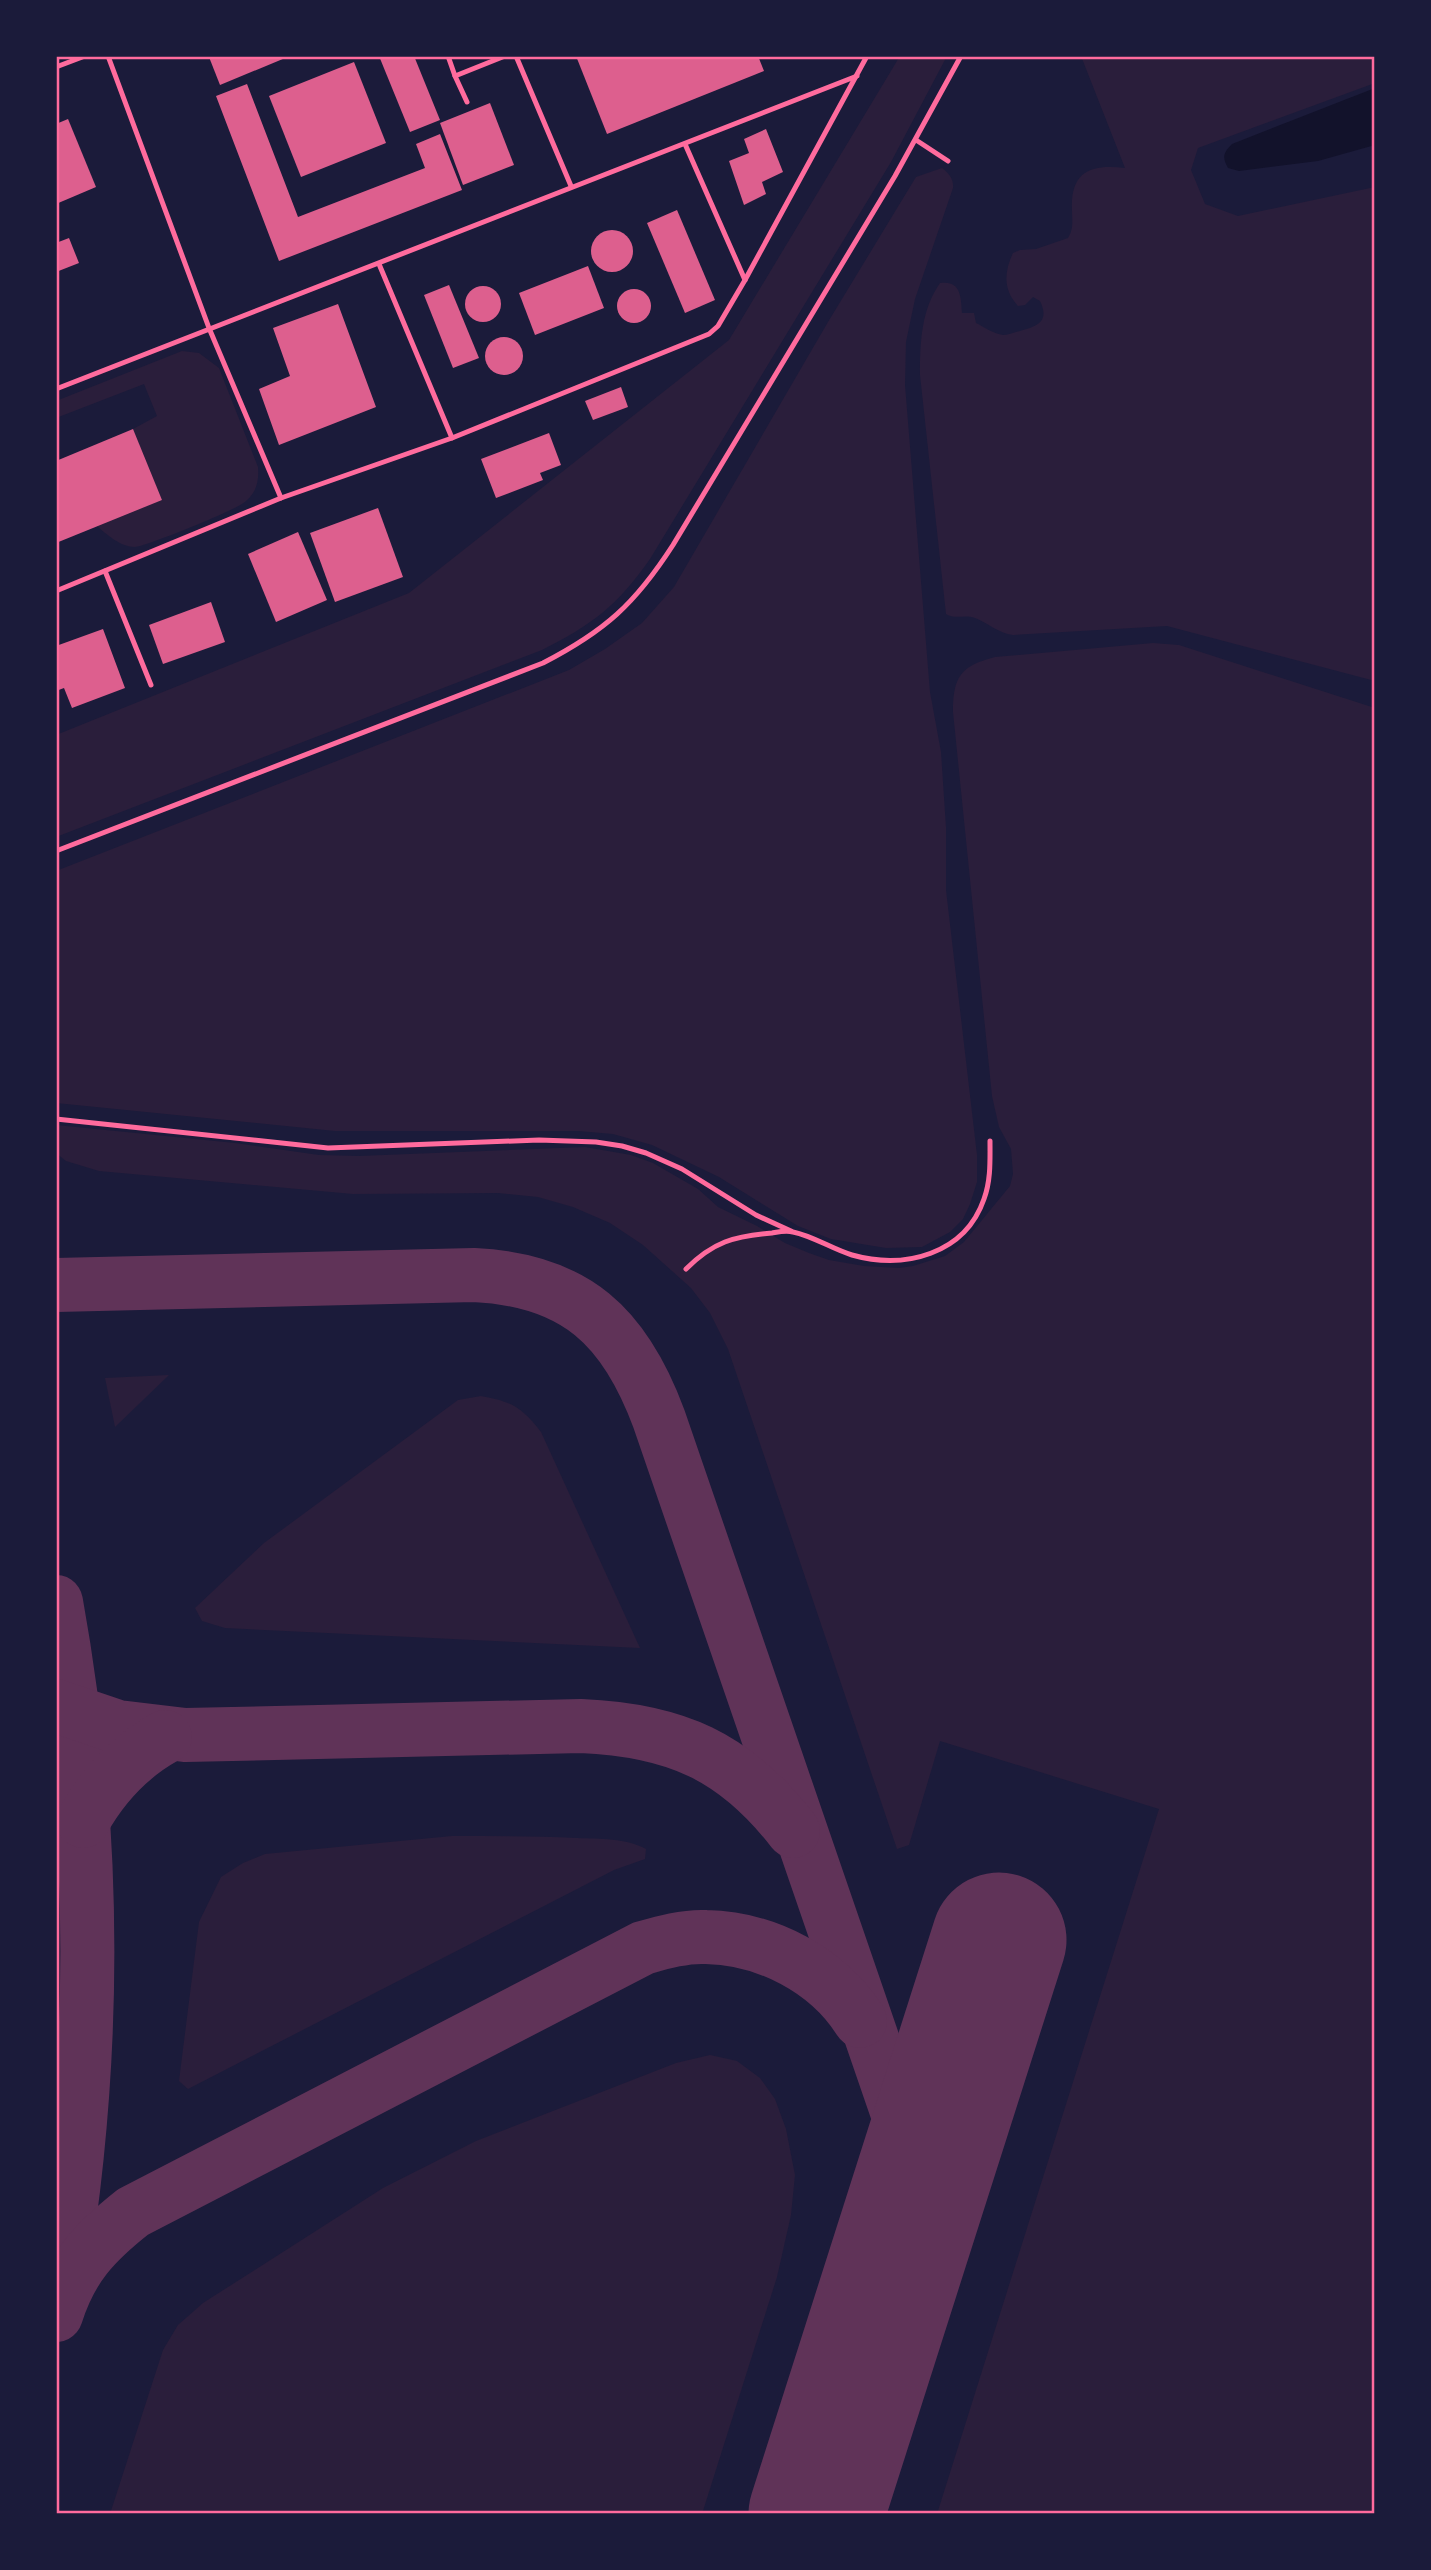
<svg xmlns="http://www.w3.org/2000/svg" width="1431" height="2570" font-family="Montserrat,sans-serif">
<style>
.green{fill:#2a1e3b}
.water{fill:#12122b}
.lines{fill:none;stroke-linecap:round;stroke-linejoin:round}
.taxiway{stroke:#603358;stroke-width:54}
.runway{stroke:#603358;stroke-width:135}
.building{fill:#dd5f8e}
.service{stroke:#ff6b9d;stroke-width:5}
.neatline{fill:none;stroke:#ff6b9d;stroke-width:2.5}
</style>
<rect width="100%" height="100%" fill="#1b1b3a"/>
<g class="green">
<path d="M900 56H947L891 162 650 559C618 605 592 625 542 650L56 837V735L409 593 729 340Z"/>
<path d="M1081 56H1375V83L1198 148 1191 170 1205 204 1238 216 1375 187V681L1167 626 1013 635C998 633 988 623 975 618 964 614 956 620 946 614L920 375C920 343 921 310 940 283 961 280 961 297 962 313H974L976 323C984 327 994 334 1003 335 1008 335 1015 332 1020 331 1037 326 1050 322 1040 301L1033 297 1025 305 1018 306C1003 290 1004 272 1013 253L1020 250 1036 249 1068 238C1074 228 1072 221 1072 211 1070 171 1091 164 1125 168Z"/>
<path d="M942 168C949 173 954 180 953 188L915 299 906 342 905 385 930 692 941 752 946 827V890L977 1155V1182L970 1204 963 1219 950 1232 922 1247 886 1248 831 1239 798 1226 719 1177 652 1145 613 1134 578 1131H335L56 1103V871L569 670 605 649 642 623 674 587 828 322 916 177Z"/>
<path d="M182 351 199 353 219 368 258 467C259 481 257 491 246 501 239 509 147 546 135 547 121 547 107 535 97 526L162 500 133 429 157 416 144 384 56 418V401Z"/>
<path d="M1153 643 1179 645 1375 708V2514H937L1159 1809 940 1741 909 1845 897 1849 728 1349 710 1313 691 1288 643 1245 610 1223 573 1207 538 1197 498 1193 353 1194 99 1171 66 1161 56 1153V1125L235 1143 319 1155 359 1156 585 1147 631 1155 653 1163 698 1189 718 1207 757 1226 785 1243 809 1253 829 1260 864 1266 899 1268 913 1266 945 1256 964 1242 1010 1186 1013 1174 1011 1149 999 1127 992 1096 953 712C953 676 961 666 995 657Z"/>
<polygon points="169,1375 115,1427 105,1378"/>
<path d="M481 1396C513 1402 521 1407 541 1432L640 1648 225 1628 202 1621 195 1608 264 1543 458 1400Z"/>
<path d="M452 1836C494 1836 535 1836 577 1838 600 1839 626 1838 646 1849L645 1859 614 1870 188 2089 179 2081 199 1922 221 1877 243 1863 265 1854Z"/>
<polygon points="710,2055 737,2061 760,2078 775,2099 786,2129 795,2175 791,2215 777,2277 702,2514 110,2514 163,2350 178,2325 203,2303 383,2188 476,2141 676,2063"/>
</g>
<path class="water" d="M1375 88V145L1318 161 1239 171 1228 168C1222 157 1223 153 1232 144Z"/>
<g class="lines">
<g class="taxiway">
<path d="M56 1285 474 1275C576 1280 625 1327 659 1419L900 2120 908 2167 907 2202 854 2396"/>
<path d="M56 1602C97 1829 97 2061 59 2287"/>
<path d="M56 1706 118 1727 185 1735 581 1726C675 1730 735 1756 793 1831"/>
<path d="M83 1821C103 1785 129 1757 165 1737"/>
<path d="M56 2315C71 2267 95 2242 133 2212L643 1948C664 1942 685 1936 706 1937 766 1938 828 1970 860 2021"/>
</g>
<polyline class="runway" points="816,2514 999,1940"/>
</g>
<g class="building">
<polygon points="211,56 290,56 220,85 209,57"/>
<polygon points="379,56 414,56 440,120 410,132"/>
<polygon points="576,56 758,56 764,71 607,134"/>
<polygon points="354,62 386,143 301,177 269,96"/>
<polygon points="247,84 298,217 425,168 416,144 440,134 462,190 279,261 216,96"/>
<polygon points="490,103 514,165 463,185 440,123"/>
<polygon points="68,119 96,187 56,204 56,124"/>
<polygon points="766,129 783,172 762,182 766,194 744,205 729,161 749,153 744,139"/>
<polygon points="677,210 715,300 685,313 647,223"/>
<circle cx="612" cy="251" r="21"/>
<polygon points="69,238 79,263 56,272 56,243"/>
<polygon points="588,266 604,308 535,335 519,293"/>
<polygon points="449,285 479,358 453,368 424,295"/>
<circle cx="483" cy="304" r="18"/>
<circle cx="634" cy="306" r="17"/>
<polygon points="338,304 376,407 279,445 259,389 290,376 273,328"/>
<circle cx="504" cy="356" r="19"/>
<polygon points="621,387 628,407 593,420 585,401"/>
<polygon points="133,429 162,500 56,543 56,461"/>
<polygon points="549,433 561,465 540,473 543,480 496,498 481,459"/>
<polygon points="378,508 403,577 335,602 310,533"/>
<polygon points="298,532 327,600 276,622 248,554"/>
<polygon points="211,602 225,642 163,664 149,625"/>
<polygon points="103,629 125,688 72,708 64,688 56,691 56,646"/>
</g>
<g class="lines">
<g class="service">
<polyline points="108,56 209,328 281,498"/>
<polyline points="448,56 455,76"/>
<polyline points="516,56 571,186"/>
<polyline points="56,67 85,56"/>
<polyline points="467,102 455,76 505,56"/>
<polyline points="916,140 948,161"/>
<polyline points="685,144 745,280"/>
<polyline points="379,264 452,438"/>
<polyline points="56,389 857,76"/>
<polyline points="105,571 151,685"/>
<polyline points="56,591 281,498 452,438 709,334 718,326 745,280 867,56"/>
<path d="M56 851 543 663C605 631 635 604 673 545L895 176 961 56"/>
<polyline points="56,1119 328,1148 539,1140 596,1142 622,1146 646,1153 682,1169 756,1215 791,1231"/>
<path d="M686 1269C713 1242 734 1236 772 1233 778 1232 786 1230 793 1232 813 1236 832 1249 852 1255 905 1270 965 1254 984 1199 991 1180 990 1160 990 1141"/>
</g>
</g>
<rect width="1431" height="2570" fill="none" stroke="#1b1b3a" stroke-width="116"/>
<rect x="58" y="58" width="1315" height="2454" class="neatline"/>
</svg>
